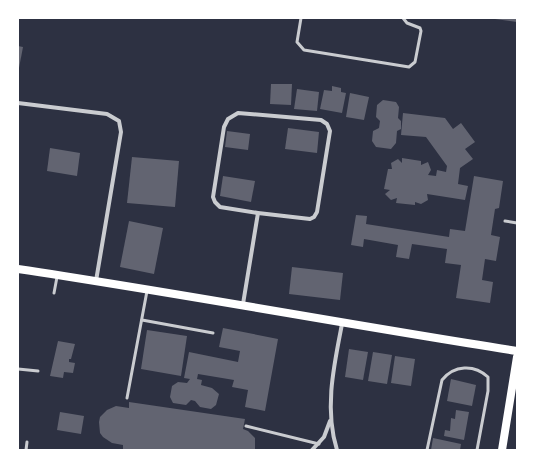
<svg xmlns="http://www.w3.org/2000/svg" width="535" height="468" font-family="Quicksand,sans-serif">
<style>
.building{fill:#626471}
.lines{fill:none;stroke-linecap:round;stroke-linejoin:round}
.service{stroke:#caccd0;stroke-width:3}
.minor{stroke:#caccd0;stroke-width:4}
.secondary{stroke:#fff;stroke-width:8}
</style>
<rect width="100%" height="100%" fill="#2d3142"/>
<g class="building">
<polygon points="495,18 517,18 517,22 495,19"/>
<polygon points="18,46 23,47 19,68 18,68"/>
<polygon points="271,84 292,84 291,105 270,104"/>
<polygon points="332,86 341,88 341,92 346,93 342,113 320,109 324,90 332,91"/>
<polygon points="297,89 319,92 317,111 294,109"/>
<polygon points="350,93 369,97 364,120 346,117"/>
<polygon points="383,100 396,102 399,107 398,118 401,121 401,129 397,131 396,143 391,149 376,147 372,141 373,131 379,128 380,121 376,117 377,105"/>
<polygon points="403,113 445,118 453,129 461,123 475,142 465,149 473,159 460,168 458,184 468,186 465,200 427,194 428,200 421,204 415,202 415,205 396,203 397,198 391,200 385,194 390,190 384,189 388,169 392,169 391,163 398,159 402,163 402,158 421,161 421,165 428,162 431,170 428,175 436,176 437,170 446,172 447,166 426,137 401,135"/>
<polygon points="288,128 319,132 317,153 285,149"/>
<polygon points="227,131 250,134 248,150 225,147"/>
<polygon points="50,148 80,153 77,176 47,171"/>
<polygon points="132,157 179,161 175,207 127,203"/>
<polygon points="223,176 255,181 251,202 220,196"/>
<polygon points="474,176 503,181 499,208 495,209 491,235 500,237 496,261 485,259 482,280 493,282 490,303 456,298 461,265 445,263 447,249 412,244 409,259 396,257 398,245 364,239 363,247 351,245 356,215 367,216 366,224 449,237 450,229 465,231"/>
<polygon points="129,221 163,228 154,274 120,267"/>
<polygon points="292,267 343,273 340,300 289,294"/>
<polygon points="223,328 278,339 265,411 245,407 248,390 232,387 234,380 198,374 197,379 202,380 201,385 212,388 219,394 216,405 211,409 200,407 195,401 191,400 186,405 173,403 170,397 172,386 178,382 187,383 190,379 184,378 189,352 238,362 240,351 219,347"/>
<polygon points="147,330 187,336 181,376 141,369"/>
<polygon points="58,341 75,344 71,359 69,359 69,362 75,363 73,373 64,372 63,378 50,376"/>
<polygon points="349,349 368,352 363,380 345,377"/>
<polygon points="373,352 392,355 387,384 368,381"/>
<polygon points="395,356 415,359 411,386 391,383"/>
<polygon points="451,379 476,385 472,406 447,401"/>
<polygon points="129,402 245,419 243,429 248,431 255,438 255,450 123,450 123,445 112,443 103,437 100,433 99,422 100,417 107,410 116,406 129,408"/>
<polygon points="456,410 469,412 464,440 444,436 445,430 450,431 451,418 455,419"/>
<polygon points="60,412 84,416 81,434 57,430"/>
<polygon points="433,438 461,444 460,450 431,450"/>
</g>
<g class="lines">
<g class="service">
<polyline points="301,18 297,42 304,50 409,67 415,62 421,31 420,28 407,23 403,18"/>
<polyline points="505,221 517,223"/>
<polyline points="54,293 57,277"/>
<polyline points="142,320 213,333"/>
<polyline points="18,369 38,371"/>
<polyline points="127,398 147,291"/>
<polyline points="246,426 319,444"/>
<polyline points="26,450 27,442"/>
<path d="M427 450 442 380C454 365 474 364 488 377V391L477 450"/>
</g>
<g class="minor">
<polyline points="18,103 107,114 119,121 121,132 96,281"/>
<polygon points="238,113 321,120 327,124 330,131 317,212 314,217 310,219 258,213 220,207 215,202 213,197 224,127 228,119"/>
<polyline points="243,304 258,213"/>
<polyline points="312,450 324,437 330,421"/>
<path d="M337 450C324 409 334 365 342 324"/>
</g>
<g class="secondary">
<path d="M18 269C185 294 350 325 517 351"/>
<polyline points="502,450 517,357"/>
</g>
</g>
<rect width="535" height="468" fill="none" stroke="#ffffff" stroke-width="38"/>
</svg>
